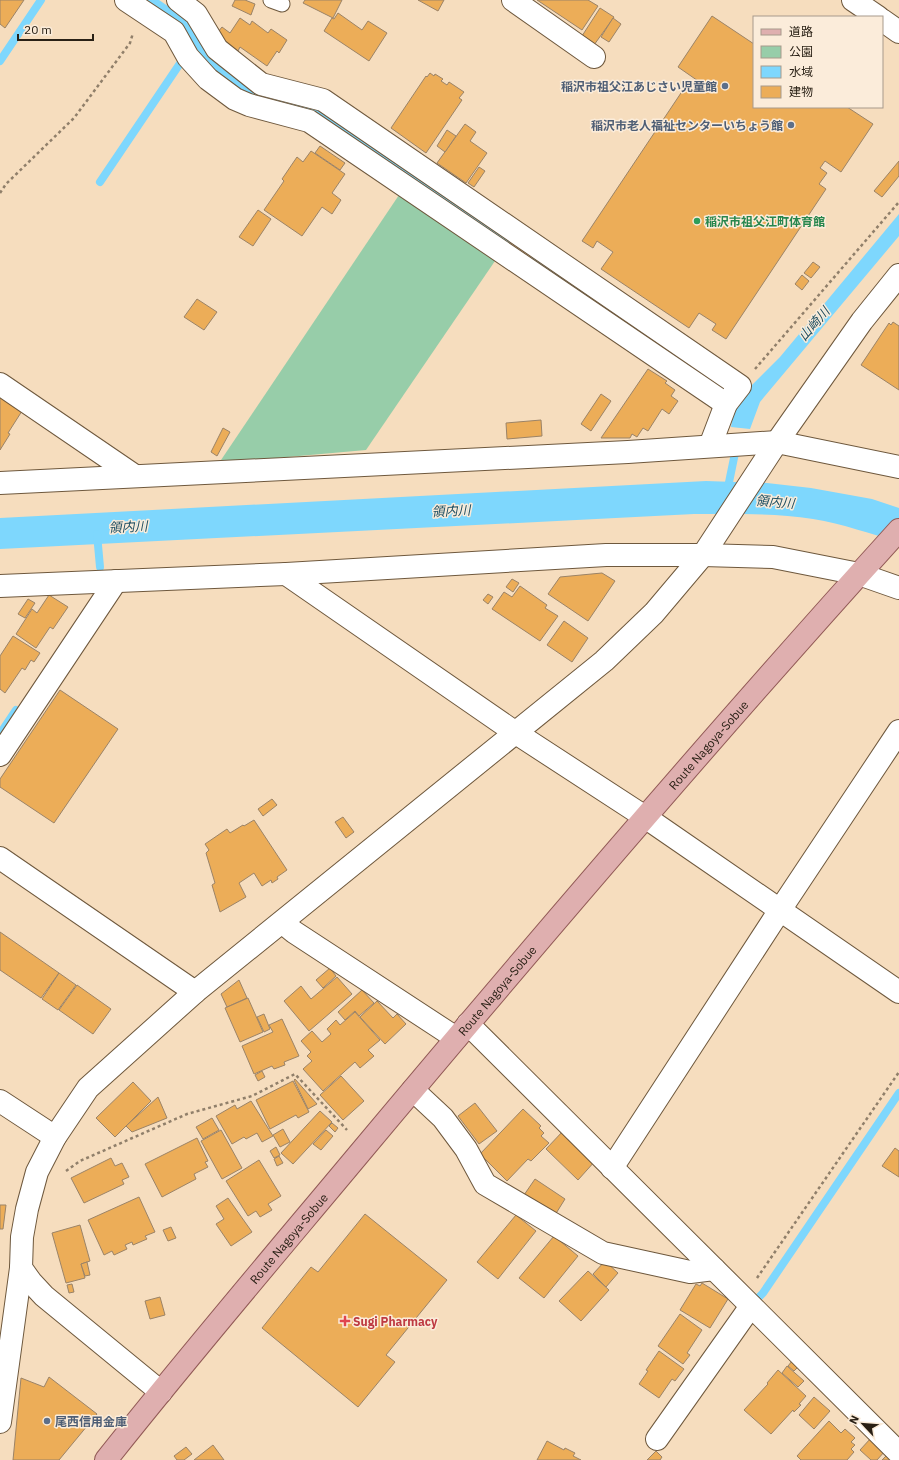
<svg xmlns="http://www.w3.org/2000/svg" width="899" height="1460" font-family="'IBM Plex Sans','Noto Sans JP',sans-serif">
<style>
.green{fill:#97cda9}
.water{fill:#7ed7fd}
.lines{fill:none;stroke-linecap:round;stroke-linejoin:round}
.stream{stroke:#7ed7fd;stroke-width:8}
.building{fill:#ecad58;stroke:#9b8367}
.service-casing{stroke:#6e583d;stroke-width:17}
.minor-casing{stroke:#6e583d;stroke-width:24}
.tertiary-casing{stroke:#6e583d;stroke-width:24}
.primary-casing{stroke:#925a56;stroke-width:24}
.path{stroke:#907f6a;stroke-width:2.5;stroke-dasharray:3 3;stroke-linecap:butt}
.service{stroke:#fff;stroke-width:15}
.minor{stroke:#fff;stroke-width:22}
.tertiary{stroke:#fff;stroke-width:22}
.primary{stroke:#dfafaf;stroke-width:22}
.service-dot{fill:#5c6f8a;stroke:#fbecda;stroke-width:1.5}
.leisure-dot{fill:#2e9e5b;stroke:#fbecda;stroke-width:1.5}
.health-dot{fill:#e0444e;stroke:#fbecda;stroke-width:1.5}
.labels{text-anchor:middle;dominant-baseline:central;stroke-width:3;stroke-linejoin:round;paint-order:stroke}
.service-label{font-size:12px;font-weight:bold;fill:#4e5e75;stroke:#fbecda;text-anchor:end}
.leisure-label{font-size:12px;font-weight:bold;fill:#27864d;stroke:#fbecda;text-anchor:start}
.street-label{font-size:12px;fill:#292015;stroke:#fbecda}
.health-label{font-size:12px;font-weight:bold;fill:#be3a42;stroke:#fbecda;text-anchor:start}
.water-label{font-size:13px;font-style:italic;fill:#1c4e62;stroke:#fbecda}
</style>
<rect width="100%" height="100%" fill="#f6ddbe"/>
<polygon class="green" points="401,192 497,258 366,450 219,463"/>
<g class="water">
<polygon points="899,214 899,236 760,402 750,429 731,427 735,402 780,357"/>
<path d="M706 481 767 483 811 488 872 499 899 508V542C871 534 843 524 813 519 774 513 734 514 694 514L0 549V518Z"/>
</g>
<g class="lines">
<g class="stream">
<polyline points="152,0 184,22 204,53 229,79 254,93 307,108 324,118 507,241"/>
<polyline points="0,61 41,0"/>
<polyline points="100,182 183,59"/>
<polyline points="534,260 717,384"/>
<polyline points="727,492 735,453"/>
<polyline points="97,534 100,567"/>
<polyline points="0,734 16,710"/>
<polyline points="757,1299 763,1293 899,1093"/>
</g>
</g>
<g class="building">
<polygon points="0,0 24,0 5,28 0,24"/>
<polygon points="235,0 245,0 255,4 251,15 232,6"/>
<polygon points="305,0 342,0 333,18 303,3"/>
<polygon points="418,0 444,0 438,11"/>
<polygon points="537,0 588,0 598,6 582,30"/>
<polygon points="600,8 614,17 594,45 582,36"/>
<polygon points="338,13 362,30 368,21 387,33 369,61 324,31 332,18 334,19"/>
<polygon points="712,16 754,44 754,107 847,107 873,124 841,172 825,161 820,168 827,173 819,184 826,189 726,339 712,330 716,324 699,313 689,328 601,269 613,252 597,241 593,248 582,241 685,87 694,92 701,83 678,67"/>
<polygon points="240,18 250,25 252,21 268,33 271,29 287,40 279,53 277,51 267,66 240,47 238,51 224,41 218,32 222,27 230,33"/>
<polygon points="613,18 621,24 609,42 601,37"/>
<polygon points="430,73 434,76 435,74 443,79 441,81 447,85 449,82 464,92 459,98 462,100 426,153 391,128 426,76 427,77"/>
<polygon points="465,124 476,132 470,141 487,153 466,183 437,163"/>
<polygon points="447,130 456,136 445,152 437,146"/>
<polygon points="320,146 345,163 340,170 315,153"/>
<polygon points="311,151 345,174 332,193 341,200 332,214 322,207 302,236 264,210 284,181 282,179 297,157 303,162"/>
<polygon points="899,161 899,176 882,197 874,191"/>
<polygon points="479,167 485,171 474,187 468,183"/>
<polygon points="258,210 271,219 253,246 239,237"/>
<polygon points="813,262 820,267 811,278 804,273"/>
<polygon points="802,275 809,281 802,290 795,284"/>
<polygon points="197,299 217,312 204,330 184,317"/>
<polygon points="893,322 899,326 899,390 861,365 889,323 891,325"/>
<polygon points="648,369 667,381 665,383 675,390 671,396 678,401 669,414 662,409 648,431 643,428 637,437 632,434 630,438 601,438"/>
<polygon points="601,394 611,401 591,431 581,424"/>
<polygon points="0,397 22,411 8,433 10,434 0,450"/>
<polygon points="541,420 542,436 507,439 506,423"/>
<polygon points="223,428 230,432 217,456 211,452"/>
<polygon points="602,573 615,581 588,621 548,594 560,577"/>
<polygon points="512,579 519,583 513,592 506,587"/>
<polygon points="520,586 547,605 545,608 558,616 540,641 492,609 504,592 512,597"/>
<polygon points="488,594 493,597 488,604 483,600"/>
<polygon points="49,595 68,607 53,629 50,627 36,648 16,634 32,609 37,613"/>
<polygon points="28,599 35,603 25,618 18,614"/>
<polygon points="564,621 588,638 572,662 547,645"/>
<polygon points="13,636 40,653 34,662 31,660 25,670 22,668 5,693 0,689 0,656"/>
<polygon points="60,690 118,729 54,823 0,787 0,779"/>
<polygon points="272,799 277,805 263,816 258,809"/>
<polygon points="343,817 354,832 346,838 335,822"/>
<polygon points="254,820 287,870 277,877 278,879 272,883 271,880 262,886 254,873 239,883 246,897 220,912 212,885 215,883 206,853 209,850 205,844 227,829 230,833 243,825 244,826"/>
<polygon points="0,932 59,973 41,998 0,970"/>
<polygon points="330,968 336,976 323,988 316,980"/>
<polygon points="59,973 76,985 58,1010 42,999"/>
<polygon points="337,977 352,994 309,1031 284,1001 301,986 311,999"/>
<polygon points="239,980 247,998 227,1007 221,994"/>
<polygon points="77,985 111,1009 93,1034 59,1010"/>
<polygon points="362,990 374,1003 359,1016 355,1011 345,1020 338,1012"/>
<polygon points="248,998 263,1032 240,1042 225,1008"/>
<polygon points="377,1001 393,1018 397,1014 406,1024 385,1044 360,1017"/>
<polygon points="355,1012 380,1040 368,1050 374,1056 360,1068 355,1062 323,1091 303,1069 312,1061 307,1056 311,1052 301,1041 312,1031 322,1042 331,1034 327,1029 336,1020 340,1025"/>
<polygon points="264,1014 270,1029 264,1032 257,1017"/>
<polygon points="282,1019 299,1056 284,1062 285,1065 274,1069 272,1066 254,1074 242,1046 273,1032 269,1025"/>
<polygon points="262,1071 265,1077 258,1081 255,1075"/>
<polygon points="341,1076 364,1101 343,1120 320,1095"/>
<polygon points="295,1079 317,1104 308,1109 294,1080"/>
<polygon points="293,1081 309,1112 298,1118 296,1115 270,1129 256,1100"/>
<polygon points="133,1082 151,1101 115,1137 96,1118"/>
<polygon points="158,1097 167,1118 132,1132 126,1126"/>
<polygon points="251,1101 273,1136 262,1142 257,1133 246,1139 244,1137 232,1144 216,1116 235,1105 237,1109"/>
<polygon points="475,1103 497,1131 479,1144 458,1116"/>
<polygon points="523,1109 541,1126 539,1128 544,1133 541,1136 549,1143 531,1161 528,1159 507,1181 480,1154"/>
<polygon points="320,1111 332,1122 293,1164 281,1153"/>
<polygon points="212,1118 219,1130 203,1139 196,1127"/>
<polygon points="332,1123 338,1128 335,1132 329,1126"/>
<polygon points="283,1129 290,1142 280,1147 273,1135"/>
<polygon points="221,1130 242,1168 222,1179 201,1141"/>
<polygon points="326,1130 333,1136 321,1150 313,1144"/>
<polygon points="564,1130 596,1160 578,1180 546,1149"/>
<polygon points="197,1138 208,1161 205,1162 208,1167 194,1174 196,1179 162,1197 145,1164"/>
<polygon points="276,1147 280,1155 274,1158 270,1151"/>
<polygon points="895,1148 899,1151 899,1177 882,1166"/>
<polygon points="279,1156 283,1163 277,1166 274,1159"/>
<polygon points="111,1158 115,1166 122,1163 129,1177 122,1180 124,1184 84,1203 71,1178"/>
<polygon points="259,1160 281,1196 268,1204 272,1210 260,1217 256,1211 248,1216 226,1181"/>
<polygon points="535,1179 565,1199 555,1215 524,1195"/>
<polygon points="139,1197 155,1232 145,1236 147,1239 133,1245 132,1242 125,1245 127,1249 114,1255 112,1251 104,1255 88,1220"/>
<polygon points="228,1198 252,1232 231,1246 216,1224 224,1219 216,1206"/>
<polygon points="0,1205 6,1205 3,1229 0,1229"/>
<polygon points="365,1214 447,1280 386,1355 395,1362 358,1407 262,1328 311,1267 318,1272"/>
<polygon points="516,1215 536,1231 498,1279 477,1262"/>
<polygon points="80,1225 90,1261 81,1264 85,1278 66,1283 52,1233"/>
<polygon points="171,1227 176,1238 168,1241 163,1230"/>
<polygon points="554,1236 578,1256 544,1298 519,1278"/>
<polygon points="605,1261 618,1273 606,1287 593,1274"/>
<polygon points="87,1262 90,1275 85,1276 81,1264"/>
<polygon points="588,1271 609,1290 581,1321 559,1301"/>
<polygon points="702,1283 728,1299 710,1328 680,1310 696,1284 700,1286"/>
<polygon points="72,1284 74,1292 69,1293 67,1285"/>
<polygon points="160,1297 165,1315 150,1319 145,1301"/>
<polygon points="680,1314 702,1330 687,1353 690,1355 683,1364 658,1346"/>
<polygon points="659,1351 684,1369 675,1381 672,1379 659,1398 639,1384 648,1371 646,1370"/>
<polygon points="792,1361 798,1367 794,1371 788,1366"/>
<polygon points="787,1366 804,1381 798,1387 782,1373"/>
<polygon points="778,1370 806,1396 799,1404 801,1405 794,1412 793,1410 771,1434 744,1410 768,1384 767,1383"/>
<polygon points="49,1377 97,1414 59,1460 13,1460 21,1378 44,1387"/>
<polygon points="814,1397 830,1411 814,1429 799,1415"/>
<polygon points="829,1421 841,1433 845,1429 855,1438 851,1442 855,1445 851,1449 854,1452 847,1460 801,1460 797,1456"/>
<polygon points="871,1438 885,1451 877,1460 871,1460 860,1450"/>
<polygon points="547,1441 564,1450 565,1448 575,1453 573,1456 581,1460 537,1460"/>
<polygon points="213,1445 224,1460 194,1460"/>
<polygon points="186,1447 192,1454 184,1460 177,1460 174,1456"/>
<polygon points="656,1451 662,1457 660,1460 647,1460"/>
<polygon points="887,1455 893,1460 882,1460"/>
</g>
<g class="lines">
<defs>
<polyline id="service" points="271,0 282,4"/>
<g id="minor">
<polyline points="126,0 174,32 188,57 208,79 235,99 249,105 309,121 726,404"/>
<polyline points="178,0 196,14 217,49 261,84 323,100 740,386 726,404 710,446"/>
<polyline points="513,0 594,57"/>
<polyline points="853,0 878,17"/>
<polyline points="882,20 899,32"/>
<polyline points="0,384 135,476"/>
<polyline points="0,483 628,452 777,442 899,467"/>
<polyline points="286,574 516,733 645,817 899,992"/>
<polyline points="0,586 286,574 606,555 703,555 773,557 859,574 899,588"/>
<polyline points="0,755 116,581"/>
<polyline points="0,858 195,992"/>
<polyline points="283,923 294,932 456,1038"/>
<polyline points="468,1024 899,1453"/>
<polyline points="413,1090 443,1118 466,1149 485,1184 603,1253 690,1272 714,1269"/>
<polyline points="0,1101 55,1137"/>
<polyline points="612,1168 780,910 899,731"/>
<polyline points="0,1422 21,1268"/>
<polyline points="657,1439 751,1306"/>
</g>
<polyline id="tertiary" points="161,1392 44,1296 31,1282 21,1268 22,1237 27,1209 37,1172 55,1137 88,1088 195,992 604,661 654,613 703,555 777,442 862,321 899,275"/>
<g id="primary">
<path id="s1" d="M106 1460C190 1354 278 1251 364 1148 539 939 716 732 899 530"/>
</g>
</defs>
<use href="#service" class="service-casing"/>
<use href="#minor" class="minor-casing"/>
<use href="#tertiary" class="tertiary-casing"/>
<use href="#primary" class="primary-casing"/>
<g class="path">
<polyline points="0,193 6,184 74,118 130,43 133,33"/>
<polyline points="755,369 899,202"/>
<polyline points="66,1171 80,1161 187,1114 252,1096 295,1074 347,1130"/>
<polyline points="757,1278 899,1072"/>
</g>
<use href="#service" class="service"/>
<use href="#minor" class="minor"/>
<use href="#tertiary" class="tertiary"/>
<use href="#primary" class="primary"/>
</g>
<g class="service-dot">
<circle cx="725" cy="86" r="4"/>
<circle cx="791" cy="125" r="4"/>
<circle cx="47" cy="1421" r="4"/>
</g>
<circle class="leisure-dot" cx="697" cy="221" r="4"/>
<path class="health-dot" d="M343 1315h4v4h4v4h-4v4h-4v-4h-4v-4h4z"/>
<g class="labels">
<g class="service-label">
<text x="717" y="86">稲沢市祖父江あじさい児童館</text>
<text x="783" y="125">稲沢市老人福祉センターいちょう館</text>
<text x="55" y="1421" text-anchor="start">尾西信用金庫</text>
</g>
<g class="leisure-label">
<text x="705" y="221">稲沢市祖父江町体育館</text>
</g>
<g class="street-label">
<text stroke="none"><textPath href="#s1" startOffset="935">Route Nagoya-Sobue</textPath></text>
<text stroke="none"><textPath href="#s1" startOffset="611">Route Nagoya-Sobue</textPath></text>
<text stroke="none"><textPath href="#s1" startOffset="287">Route Nagoya-Sobue</textPath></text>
</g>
<g class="health-label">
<text x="353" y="1321">Sugi Pharmacy</text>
</g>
<g class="water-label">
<text transform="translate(814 324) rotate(-49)">山崎川</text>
<text transform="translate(775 502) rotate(5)">領内川</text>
<text transform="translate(451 511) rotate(-3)">領内川</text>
<text transform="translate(128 527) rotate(-3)">領内川</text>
</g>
</g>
<rect x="753" y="16" width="130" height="92" fill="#fbecda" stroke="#a79a8b"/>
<rect x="761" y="29" width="20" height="6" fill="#dfafaf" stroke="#a79a8b"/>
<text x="789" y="36" font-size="12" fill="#292015">道路</text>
<rect x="761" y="46" width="20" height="12" fill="#97cda9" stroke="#a79a8b"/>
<text x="789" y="56" font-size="12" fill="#292015">公園</text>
<rect x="761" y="66" width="20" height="12" fill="#7ed7fd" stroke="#a79a8b"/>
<text x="789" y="76" font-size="12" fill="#292015">水域</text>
<rect x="761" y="86" width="20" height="12" fill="#ecad58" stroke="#a79a8b"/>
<text x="789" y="96" font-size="12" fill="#292015">建物</text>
<g transform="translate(863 1424) rotate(296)" stroke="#fbecda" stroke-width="3" paint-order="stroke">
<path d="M0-3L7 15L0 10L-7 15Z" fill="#292015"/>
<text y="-6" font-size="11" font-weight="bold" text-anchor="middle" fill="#292015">N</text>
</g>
<path d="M18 34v6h75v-6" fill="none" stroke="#292015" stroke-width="2"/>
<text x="24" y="34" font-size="12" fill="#292015" stroke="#fbecda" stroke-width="3" paint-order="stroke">20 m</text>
</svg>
